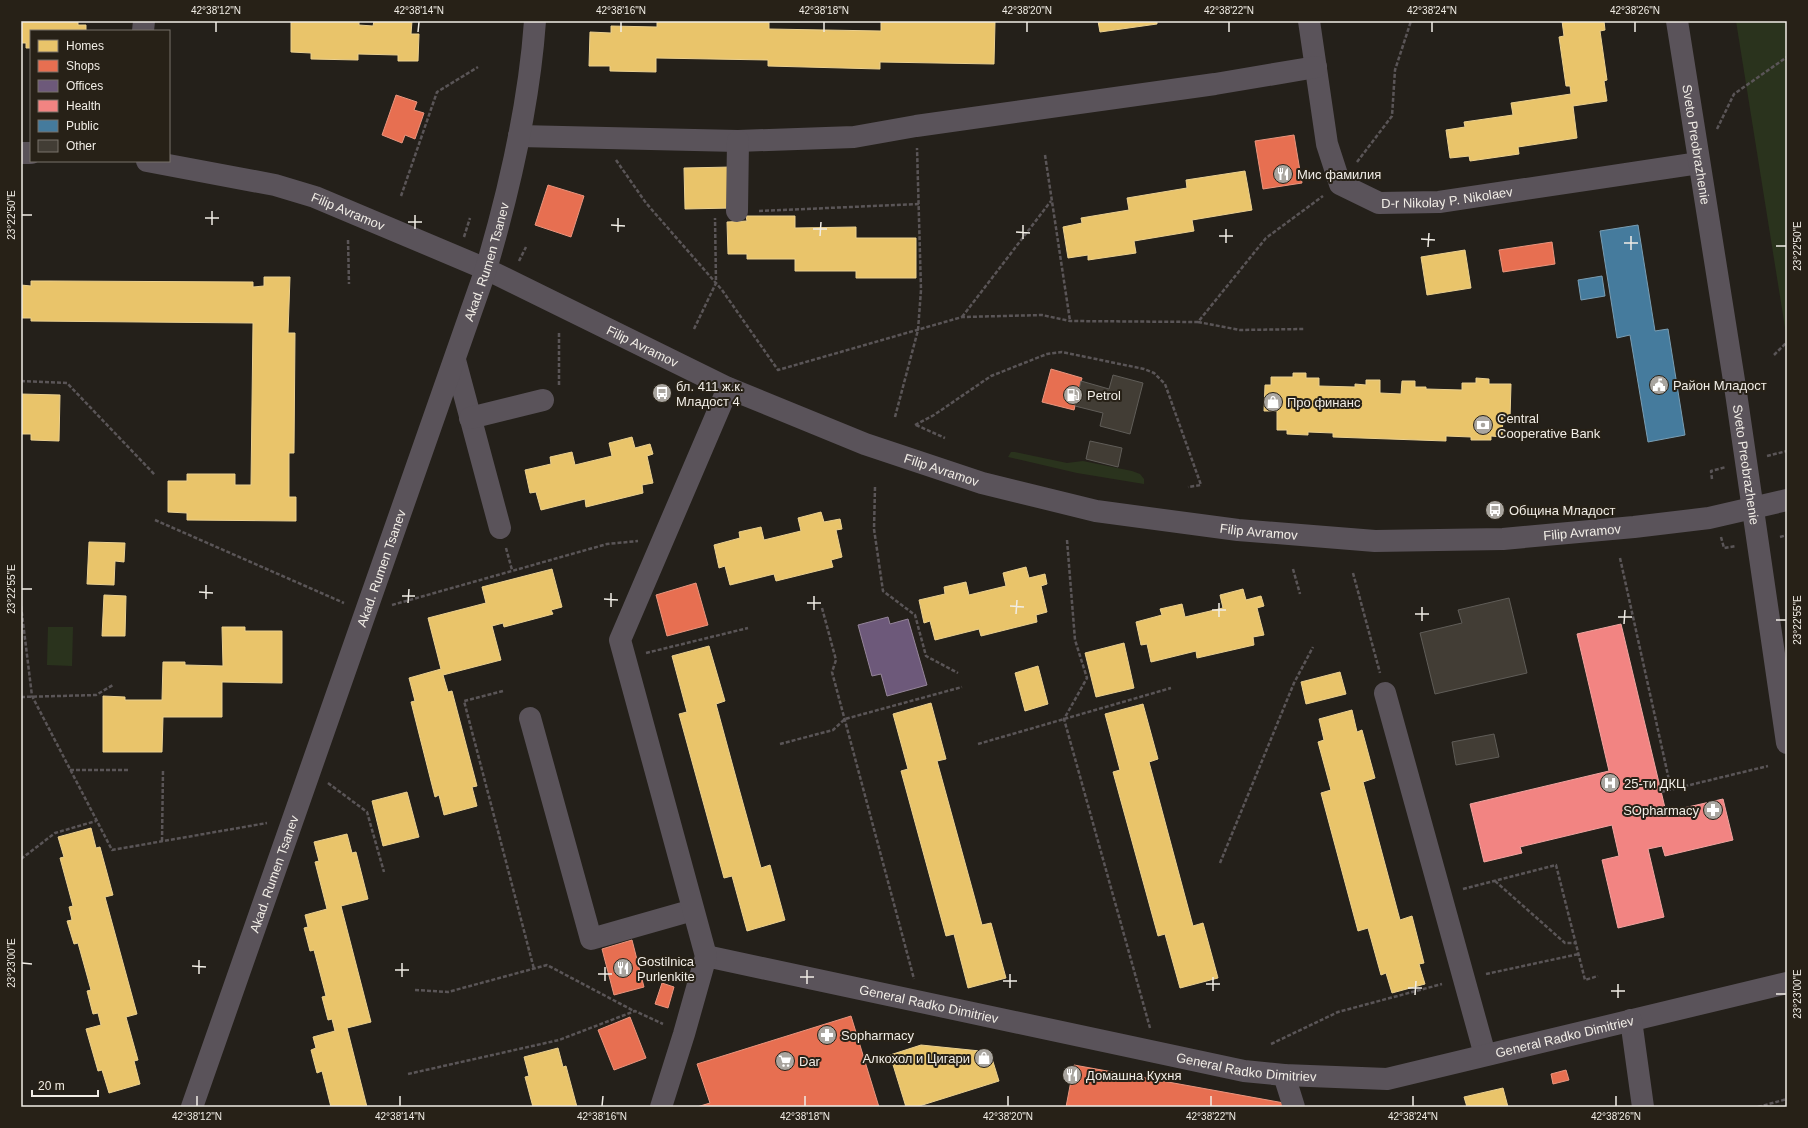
<svg xmlns="http://www.w3.org/2000/svg" width="1808" height="1128" font-family="Helvetica,sans-serif">
<style>
.green{fill:#2a331d}
.homes{fill:#e9c46a;stroke:#ebd08f}
.shops{fill:#e76f51;stroke:#ea957e}
.offices{fill:#6d597a;stroke:#95859a}
.health{fill:#f28482;stroke:#f2a4a0}
.public{fill:#457b9d;stroke:#799db3}
.building{fill:#423d35;stroke:#605d58}
.lines{fill:none;stroke-linecap:round;stroke-linejoin:round}
.path{stroke:#5a5557;stroke-width:2.5;stroke-dasharray:4 2;stroke-linecap:butt}
.minor{stroke:#5a535a;stroke-width:22}
.ticks{fill:none;stroke:#f1ede6;stroke-width:1.5}
.labels{text-anchor:middle;dominant-baseline:central;stroke-width:4;stroke-linejoin:round;paint-order:stroke}
.street-label{font-size:13px;fill:#f1ede6;stroke:#272117}
.poi-label{font-size:13px;fill:#f1ede6;stroke:#272117;text-anchor:start}
.neatline{fill:none;stroke:#f1ede6;stroke-width:1.5}
.ticks-label{font-size:10px;text-anchor:middle;fill:#f1ede6}
</style>
<rect width="100%" height="100%" fill="#24201a"/>
<g class="green">
<polygon points="1736,21 1787,21 1787,340"/>
<polygon points="1011,452 1015,452 1067,463 1083,461 1132,471 1140,474 1144,479 1144,484 1077,473 1008,457"/>
<polygon points="48,627 73,627 72,666 47,665"/>
</g>
<g class="homes">
<polygon points="21,21 78,21 78,25 86,25 86,31 31,31 31,48 26,48 26,43 21,43"/>
<polygon points="291,21 359,21 359,25 373,26 374,21 412,21 411,34 419,34 418,61 398,61 398,55 358,54 358,60 311,59 311,53 291,52"/>
<polygon points="657,21 769,21 769,29 881,31 881,21 995,22 994,64 880,62 880,69 768,66 768,60 656,58 656,72 610,71 610,66 589,66 590,32 611,33 611,26 657,27"/>
<polygon points="1098,21 1157,21 1157,24 1100,32"/>
<polygon points="1562,21 1604,21 1605,30 1600,31 1607,80 1604,81 1607,101 1573,106 1577,138 1518,147 1519,154 1470,161 1469,156 1450,158 1446,130 1465,127 1464,122 1513,115 1511,103 1571,94 1570,86 1566,86 1559,37 1564,36"/>
<polygon points="732,167 732,208 685,209 684,168"/>
<polygon points="1245,171 1252,210 1192,220 1194,231 1134,241 1136,253 1088,260 1088,255 1068,258 1063,227 1082,223 1081,218 1129,210 1127,198 1187,188 1186,180"/>
<polygon points="746,216 795,216 795,228 856,227 856,238 916,238 916,278 856,278 856,271 795,271 795,259 747,259 747,254 728,254 727,222 747,221"/>
<polygon points="1465,250 1471,288 1427,295 1421,257"/>
<polygon points="264,277 290,277 288,333 295,333 294,453 289,453 289,497 296,497 296,521 187,520 187,513 168,512 168,481 187,481 187,474 235,474 235,485 251,485 253,323 31,321 31,318 21,318 21,285 31,286 31,281 51,281 253,282 253,287 264,286"/>
<polygon points="1293,373 1306,373 1306,378 1319,378 1319,386 1355,387 1355,384 1366,385 1366,380 1380,380 1380,393 1401,394 1402,381 1415,381 1415,387 1426,387 1426,389 1462,390 1462,383 1476,383 1476,378 1489,379 1489,384 1511,384 1510,418 1503,418 1502,437 1491,436 1491,440 1471,440 1471,437 1446,436 1446,441 1333,437 1333,433 1308,432 1308,435 1287,434 1287,430 1277,430 1277,411 1264,411 1265,385 1271,385 1271,377 1293,377"/>
<polygon points="21,394 60,395 59,441 31,440 31,434 21,434"/>
<polygon points="632,437 635,448 650,444 653,454 647,456 653,483 642,485 643,493 586,507 585,499 541,510 536,492 530,493 525,470 551,464 550,457 572,452 575,465 612,456 609,443"/>
<polygon points="821,512 824,522 840,519 842,529 836,530 842,557 831,560 833,567 776,581 774,574 730,585 725,566 719,568 714,545 740,538 739,532 761,527 764,540 801,531 798,518"/>
<polygon points="89,542 125,543 124,562 115,561 114,585 87,584"/>
<polygon points="1026,567 1029,578 1045,574 1047,584 1041,586 1047,612 1036,615 1037,622 981,636 979,629 935,640 930,621 924,623 919,600 945,594 944,587 966,582 969,595 1006,586 1003,573"/>
<polygon points="552,569 562,607 551,610 553,614 504,627 503,623 492,626 501,660 443,675 448,692 452,691 477,786 472,787 477,806 444,815 439,795 435,797 411,702 415,701 409,678 441,669 428,618 486,603 482,587"/>
<polygon points="1243,589 1246,600 1261,596 1264,606 1257,608 1264,635 1253,637 1254,645 1197,658 1196,651 1151,662 1147,644 1141,645 1136,622 1162,615 1160,609 1182,604 1185,617 1223,608 1220,595"/>
<polygon points="104,595 126,596 125,636 102,636"/>
<polygon points="222,627 245,627 245,631 282,631 282,683 222,682 222,717 163,717 162,752 103,752 103,696 125,697 125,700 162,700 163,662 185,662 185,665 223,666"/>
<polygon points="1124,643 1134,688 1096,697 1085,653"/>
<polygon points="709,646 725,701 716,704 738,785 761,868 770,865 785,920 747,931 732,876 724,878 679,714 687,712 672,656"/>
<polygon points="1038,666 1048,704 1025,711 1015,673"/>
<polygon points="1340,672 1346,694 1306,704 1301,682"/>
<polygon points="931,703 946,759 937,761 975,899 982,925 991,923 1006,978 968,988 954,934 946,936 901,771 908,769 893,714"/>
<polygon points="1143,704 1158,759 1149,762 1186,900 1193,926 1203,923 1218,978 1180,988 1165,934 1158,936 1113,772 1120,770 1105,714"/>
<polygon points="1352,710 1357,732 1362,730 1375,778 1363,782 1400,920 1412,916 1424,963 1419,964 1425,984 1392,993 1386,973 1381,975 1368,928 1358,931 1321,793 1331,790 1318,742 1324,740 1319,719"/>
<polygon points="407,792 419,837 383,846 372,801"/>
<polygon points="91,828 96,848 100,847 113,895 105,897 137,1014 126,1017 138,1060 134,1061 140,1084 109,1093 102,1070 98,1071 86,1029 101,1025 98,1013 93,1014 87,991 91,990 78,943 74,944 67,921 72,920 69,907 73,906 60,858 64,857 58,837"/>
<polygon points="347,834 352,853 356,852 368,899 341,906 371,1022 347,1028 367,1107 331,1107 322,1071 317,1073 311,1050 316,1048 313,1037 335,1031 332,1019 328,1020 322,997 326,996 314,950 310,951 304,928 308,927 305,915 327,909 315,862 319,861 314,842"/>
<polygon points="921,1045 990,1052 999,1081 916,1107 906,1107 890,1055"/>
<polygon points="558,1048 563,1067 566,1066 577,1107 533,1107 525,1077 529,1076 524,1057"/>
<polygon points="1503,1088 1508,1107 1467,1107 1464,1097"/>
</g>
<g class="shops">
<polygon points="396,95 417,102 414,110 424,113 415,139 405,135 402,143 382,135"/>
<polygon points="1294,135 1302,183 1263,189 1255,141"/>
<polygon points="548,185 584,196 571,237 535,225"/>
<polygon points="1552,242 1555,264 1503,272 1499,250"/>
<polygon points="1051,369 1082,378 1074,410 1042,402"/>
<polygon points="696,583 708,625 667,636 656,595"/>
<polygon points="632,940 644,987 614,995 602,949"/>
<polygon points="662,983 674,987 668,1008 655,1004"/>
<polygon points="851,1016 879,1107 697,1107 710,1103 697,1064"/>
<polygon points="630,1017 646,1058 614,1070 598,1030"/>
<polygon points="1074,1065 1284,1103 1283,1107 1066,1107"/>
<polygon points="1566,1070 1569,1080 1553,1084 1551,1074"/>
</g>
<polygon class="offices" points="888,617 890,624 908,619 927,685 887,696 881,674 872,676 858,625"/>
<polygon class="health" points="1621,624 1666,812 1723,799 1733,840 1665,856 1662,846 1648,849 1664,917 1618,928 1602,860 1619,856 1612,825 1520,847 1522,853 1484,862 1470,804 1609,771 1577,634"/>
<g class="public">
<polygon points="1638,225 1655,331 1668,329 1685,435 1648,442 1630,335 1617,338 1600,231"/>
<polygon points="1602,276 1605,296 1581,300 1578,280"/>
</g>
<g class="building">
<polygon points="1113,375 1143,383 1130,434 1100,426 1103,413 1075,406 1081,381 1109,389"/>
<polygon points="1090,441 1122,448 1118,467 1086,459"/>
<polygon points="1509,598 1527,673 1435,694 1420,633 1462,623 1458,610"/>
<polygon points="1494,734 1499,757 1456,765 1452,742"/>
</g>
<g class="lines">
<g class="path">
<polyline points="1717,129 1734,94 1787,57"/>
<polyline points="1045,155 1070,321"/>
<polyline points="616,160 646,203 722,290 778,370 962,317 1042,315 1070,321 1198,322 1266,238 1323,196"/>
<polyline points="1357,162 1392,116 1395,70 1411,21"/>
<polyline points="401,196 437,92 478,67"/>
<polyline points="759,211 919,204"/>
<polyline points="464,237 470,218"/>
<polyline points="348,240 349,284"/>
<polyline points="519,261 526,247"/>
<polyline points="962,317 1051,201"/>
<polyline points="1198,322 1240,330 1304,329"/>
<polyline points="694,329 716,283 715,218"/>
<polyline points="1774,355 1787,342"/>
<polyline points="21,381 67,383 155,475"/>
<polyline points="559,385 559,332"/>
<polyline points="895,417 918,330 921,290 917,148"/>
<polyline points="915,425 934,415 991,376 1047,354 1062,352 1144,369 1154,373 1165,384 1201,485 1188,487"/>
<polyline points="916,425 945,438"/>
<polyline points="1767,456 1787,451"/>
<polyline points="1712,479 1711,471 1726,467"/>
<polyline points="875,487 874,529 883,591 915,615 926,656 958,673"/>
<polyline points="155,520 344,603"/>
<polyline points="1721,537 1724,548 1736,546"/>
<polyline points="1780,537 1787,535"/>
<polyline points="1067,540 1075,640 1087,678 1064,719 1150,1028"/>
<polyline points="506,548 512,570"/>
<polyline points="1620,558 1671,789"/>
<polyline points="1293,569 1300,594"/>
<polyline points="1353,573 1380,673"/>
<polyline points="392,605 607,544 638,541"/>
<polyline points="21,606 32,696 112,850 267,823"/>
<polyline points="822,608 836,660 832,672 914,979"/>
<polyline points="646,653 748,628"/>
<polyline points="503,691 464,701 534,969"/>
<polyline points="21,697 96,695 113,685"/>
<polyline points="780,744 833,730 845,719 962,687"/>
<polyline points="978,744 1171,688"/>
<polyline points="70,770 128,770"/>
<polyline points="328,783 367,812 384,872"/>
<polyline points="1661,792 1768,766"/>
<polyline points="162,841 163,770"/>
<polyline points="21,859 55,833 96,821"/>
<polyline points="1220,863 1294,683 1313,647"/>
<polyline points="1495,881 1565,943 1576,943"/>
<polyline points="1463,889 1556,865 1585,980 1598,976"/>
<polyline points="1486,974 1579,954"/>
<polyline points="415,990 448,992 547,965 634,1011"/>
<polyline points="1271,1044 1338,1012 1442,984"/>
<polyline points="408,1074 559,1040 635,1011 663,1024"/>
<polyline points="1758,1107 1787,1099"/>
</g>
<g class="minor">
<path id="s1" d="M1309 21 1327 144 1340 184 1379 203 1439 202 1699 163"/>
<path id="s2" d="M1677 21 1736 393 1787 743"/>
<polyline points="143,31 144,21"/>
<polyline points="519,136 738,141 854,137 916,126 1215,84 1316,67"/>
<polyline points="21,153 31,153"/>
<path id="s3" d="M147 161 275 185 315 197 486 269 728 388 865 444 982 483 1096 511 1238 530 1375 541 1503 539 1634 527 1709 518 1787 500"/>
<polyline points="737,211 738,141"/>
<polyline points="455,360 500,528"/>
<polyline points="470,418 543,400"/>
<polyline points="1385,693 1485,1055"/>
<polyline points="530,718 591,939 693,910"/>
<path id="s4" d="M706 956 1244 1071 1284 1075 1387 1079 1787 983"/>
<polyline points="1631,1020 1643,1107"/>
<polyline points="1284,1075 1294,1107"/>
<path id="s5" d="M192 1107 486 269C510 188 529 105 535 21"/>
<polyline points="661,1107 684,1034 706,956 620,640 728,388"/>
</g>
</g>
<path class="ticks" d="M216 32V22M418 32 419 22M621 32V22M824 32V22M1027 32V22M1229 32V22M1432 32V22M1635 32V22M22 215H32M205 218H219M408 222H422M212 225V211M611 225 625 226M415 229V215M813 229H827M618 232V218M1016 232 1030 233M820 236 821 222M1219 236H1233M1023 239V225M1421 239 1435 240M1226 243V229M1624 243H1638M1776 246H1786M1428 247 1429 233M1631 250V236M22 589H32M199 592 213 593M402 596H415M206 599V585M604 599 618 600M408 603 409 589M807 603H821M1010 606 1024 607M611 607V593M814 610V596M1212 610H1226M1016 614 1017 600M1415 614H1429M1219 617V603M1618 617H1632M1776 620H1786M1422 621V607M1624 624 1625 610M22 963 32 964M192 966 206 967M395 970H409M199 974V960M598 974H612M402 977V963M800 977H814M605 981V967M1003 981H1017M807 984V970M1206 984H1220M1010 988V974M1408 988H1422M1213 991V977M1611 991H1625M1776 994H1786M1415 995 1416 981M1618 998V984M197 1106V1096M400 1106V1096M602 1106 603 1096M805 1106V1096M1008 1106V1096M1211 1106V1096M1413 1106V1096M1616 1106V1096"/>
<defs>
<symbol id="restaurant-disc" viewBox="-11 -11 22 22"><circle r="9.5" fill="#a9a59f" stroke="#272117"/><path d="M-5-6h1v4h1v-4h1v4h1v-4h1v5L-1.5 .5V6h-2V.5L-5-1ZM5-6V6H3V1.5H1.5Q1.5-4 5-6Z" fill="#fff"/></symbol>
<symbol id="civic-disc" viewBox="-11 -11 22 22"><circle r="9.5" fill="#a9a59f" stroke="#272117"/><path d="M-.6-6.5H3V-4.5H.6V-3L4-1V1h2V6H-6V1h2V-1L-.6-3ZM-1.2 2.5V6h2.4V2.5Z" fill="#fff"/></symbol>
<symbol id="bus-disc" viewBox="-11 -11 22 22"><circle r="9.5" fill="#a9a59f" stroke="#272117"/><path d="M-5-6H5V4H4V6H2V4H-2V6H-4V4H-5ZM-3.5-4V0h7V-4ZM-3.5 1.2v1.5H-2V1.2ZM2 1.2v1.5H3.5V1.2Z" fill="#fff"/></symbol>
<symbol id="fuel-disc" viewBox="-11 -11 22 22"><circle r="9.5" fill="#a9a59f" stroke="#272117"/><path d="M-5.5-6h7V0h2V4h1.3V-2.5L3-4.5l.8-.8L6-3V5H2.5V1h-1V6h-7ZM-4.2-4.7v3.2H.2V-4.7Z" fill="#fff"/></symbol>
<symbol id="shop-disc" viewBox="-11 -11 22 22"><circle r="9.5" fill="#a9a59f" stroke="#272117"/><path d="M-5-2.5h2.3a2.7 3.5 0 0 1 5.4 0H5L5.5 6h-11ZM-1.5-2.5h3a1.5 2.3 0 0 0-3 0Z" fill="#fff"/></symbol>
<symbol id="bank-disc" viewBox="-11 -11 22 22"><circle r="9.5" fill="#a9a59f" stroke="#272117"/><path d="M-6-4H6V4H-6ZM0-2.3a2.3 2.3 0 1 0 0 4.6a2.3 2.3 0 1 0 0-4.6Z" fill="#fff"/></symbol>
<symbol id="hospital-disc" viewBox="-11 -11 22 22"><circle r="9.5" fill="#a9a59f" stroke="#272117"/><path d="M-5-5h3v3.5h4V-5h3V5h-3V1.5h-4V5h-3Z" fill="#fff"/></symbol>
<symbol id="pharmacy-disc" viewBox="-11 -11 22 22"><circle r="9.5" fill="#a9a59f" stroke="#272117"/><path d="M-2-6h4v4h4v4h-4v4h-4v-4h-4v-4h4Z" fill="#fff"/></symbol>
<symbol id="supermarket-disc" viewBox="-11 -11 22 22"><circle r="9.5" fill="#a9a59f" stroke="#272117"/><path d="M-6-5.5h2.5l.6 2H6L4.5 2H-2.5L-4.4-4H-6ZM-1.5 3.2a1.3 1.3 0 1 0 .1 0ZM3 3.2a1.3 1.3 0 1 0 .1 0Z" fill="#fff"/></symbol>
</defs>
<g fill-rule="evenodd">
<use href="#restaurant-disc" x="1272" y="163" width="22" height="22"/>
<use href="#civic-disc" x="1648" y="374" width="22" height="22"/>
<use href="#bus-disc" x="651" y="382" width="22" height="22"/>
<use href="#fuel-disc" x="1062" y="384" width="22" height="22"/>
<use href="#shop-disc" x="1262" y="391" width="22" height="22"/>
<use href="#bank-disc" x="1472" y="414" width="22" height="22"/>
<use href="#bus-disc" x="1484" y="499" width="22" height="22"/>
<use href="#hospital-disc" x="1599" y="772" width="22" height="22"/>
<use href="#pharmacy-disc" x="1702" y="799" width="22" height="22"/>
<use href="#restaurant-disc" x="612" y="957" width="22" height="22"/>
<use href="#pharmacy-disc" x="816" y="1024" width="22" height="22"/>
<use href="#shop-disc" x="973" y="1047" width="22" height="22"/>
<use href="#supermarket-disc" x="774" y="1050" width="22" height="22"/>
<use href="#restaurant-disc" x="1061" y="1064" width="22" height="22"/>
</g>
<g class="labels">
<g class="street-label">
<text stroke="none"><textPath href="#s2" startOffset="125">Sveto Preobrazhenie</textPath></text>
<text stroke="none"><textPath href="#s1" startOffset="278">D-r Nikolay P. Nikolaev</textPath></text>
<text stroke="none"><textPath href="#s3" startOffset="208">Filip Avramov</textPath></text>
<text stroke="none"><textPath href="#s5" startOffset="895">Akad. Rumen Tsanev</textPath></text>
<text stroke="none"><textPath href="#s3" startOffset="532">Filip Avramov</textPath></text>
<text stroke="none"><textPath href="#s2" startOffset="449">Sveto Preobrazhenie</textPath></text>
<text stroke="none"><textPath href="#s3" startOffset="856">Filip Avramov</textPath></text>
<text stroke="none"><textPath href="#s3" startOffset="1180">Filip Avramov</textPath></text>
<text stroke="none"><textPath href="#s3" startOffset="1504">Filip Avramov</textPath></text>
<text stroke="none"><textPath href="#s5" startOffset="571">Akad. Rumen Tsanev</textPath></text>
<text stroke="none"><textPath href="#s5" startOffset="247">Akad. Rumen Tsanev</textPath></text>
<text stroke="none"><textPath href="#s4" startOffset="228">General Radko Dimitriev</textPath></text>
<text stroke="none"><textPath href="#s4" startOffset="876">General Radko Dimitriev</textPath></text>
<text stroke="none"><textPath href="#s4" startOffset="552">General Radko Dimitriev</textPath></text>
</g>
<g class="poi-label">
<text x="1297" y="174">Мис фамилия</text>
<text x="1673" y="385">Район Младост</text>
<text x="676" y="386">бл. 411 ж.к.<tspan x="676" dy="15">Младост 4</tspan></text>
<text x="1087" y="395">Petrol</text>
<text x="1287" y="402">Про финанс</text>
<text x="1497" y="418">Central<tspan x="1497" dy="15">Cooperative Bank</tspan></text>
<text x="1509" y="510">Община Младост</text>
<text x="1624" y="783">25-ти ДКЦ</text>
<text x="1699" y="810" text-anchor="end">SOpharmacy</text>
<text x="637" y="961">Gostilnica<tspan x="637" dy="15">Purlenkite</tspan></text>
<text x="841" y="1035">Sopharmacy</text>
<text x="970" y="1058" text-anchor="end">Алкохол и Цигари</text>
<text x="799" y="1061">Dar</text>
<text x="1086" y="1075">Домашна Кухня</text>
</g>
</g>
<rect width="1808" height="1128" fill="none" stroke="#272117" stroke-width="44"/>
<rect x="30" y="30" width="140" height="132" fill="#272117" stroke="#78736a"/>
<rect x="38" y="40" width="20" height="12" fill="#e9c46a" stroke="#78736a"/>
<text x="66" y="50" font-size="12" fill="#f1ede6">Homes</text>
<rect x="38" y="60" width="20" height="12" fill="#e76f51" stroke="#78736a"/>
<text x="66" y="70" font-size="12" fill="#f1ede6">Shops</text>
<rect x="38" y="80" width="20" height="12" fill="#6d597a" stroke="#78736a"/>
<text x="66" y="90" font-size="12" fill="#f1ede6">Offices</text>
<rect x="38" y="100" width="20" height="12" fill="#f28482" stroke="#78736a"/>
<text x="66" y="110" font-size="12" fill="#f1ede6">Health</text>
<rect x="38" y="120" width="20" height="12" fill="#457b9d" stroke="#78736a"/>
<text x="66" y="130" font-size="12" fill="#f1ede6">Public</text>
<rect x="38" y="140" width="20" height="12" fill="#423d35" stroke="#78736a"/>
<text x="66" y="150" font-size="12" fill="#f1ede6">Other</text>
<path d="M32 1090v6h66v-6" fill="none" stroke="#f1ede6" stroke-width="2"/>
<text x="38" y="1090" font-size="12" fill="#f1ede6" stroke="#272117" stroke-width="3" paint-order="stroke">20 m</text>
<rect x="22" y="22" width="1764" height="1084" class="neatline"/>
<g class="ticks-label">
<text x="216" y="14">42°38'12"N</text>
<text x="419" y="14">42°38'14"N</text>
<text x="621" y="14">42°38'16"N</text>
<text x="824" y="14">42°38'18"N</text>
<text x="1027" y="14">42°38'20"N</text>
<text x="1229" y="14">42°38'22"N</text>
<text x="1432" y="14">42°38'24"N</text>
<text x="1635" y="14">42°38'26"N</text>
<text transform="translate(11 215) rotate(-90)" y="4">23°22'50"E</text>
<text transform="translate(1797 246) rotate(-90)" y="4">23°22'50"E</text>
<text transform="translate(11 589) rotate(-90)" y="4">23°22'55"E</text>
<text transform="translate(1797 620) rotate(-90)" y="4">23°22'55"E</text>
<text transform="translate(11 963) rotate(-90)" y="4">23°23'00"E</text>
<text transform="translate(1797 994) rotate(-90)" y="4">23°23'00"E</text>
<text x="197" y="1120">42°38'12"N</text>
<text x="400" y="1120">42°38'14"N</text>
<text x="602" y="1120">42°38'16"N</text>
<text x="805" y="1120">42°38'18"N</text>
<text x="1008" y="1120">42°38'20"N</text>
<text x="1211" y="1120">42°38'22"N</text>
<text x="1413" y="1120">42°38'24"N</text>
<text x="1616" y="1120">42°38'26"N</text>
</g>
</svg>
